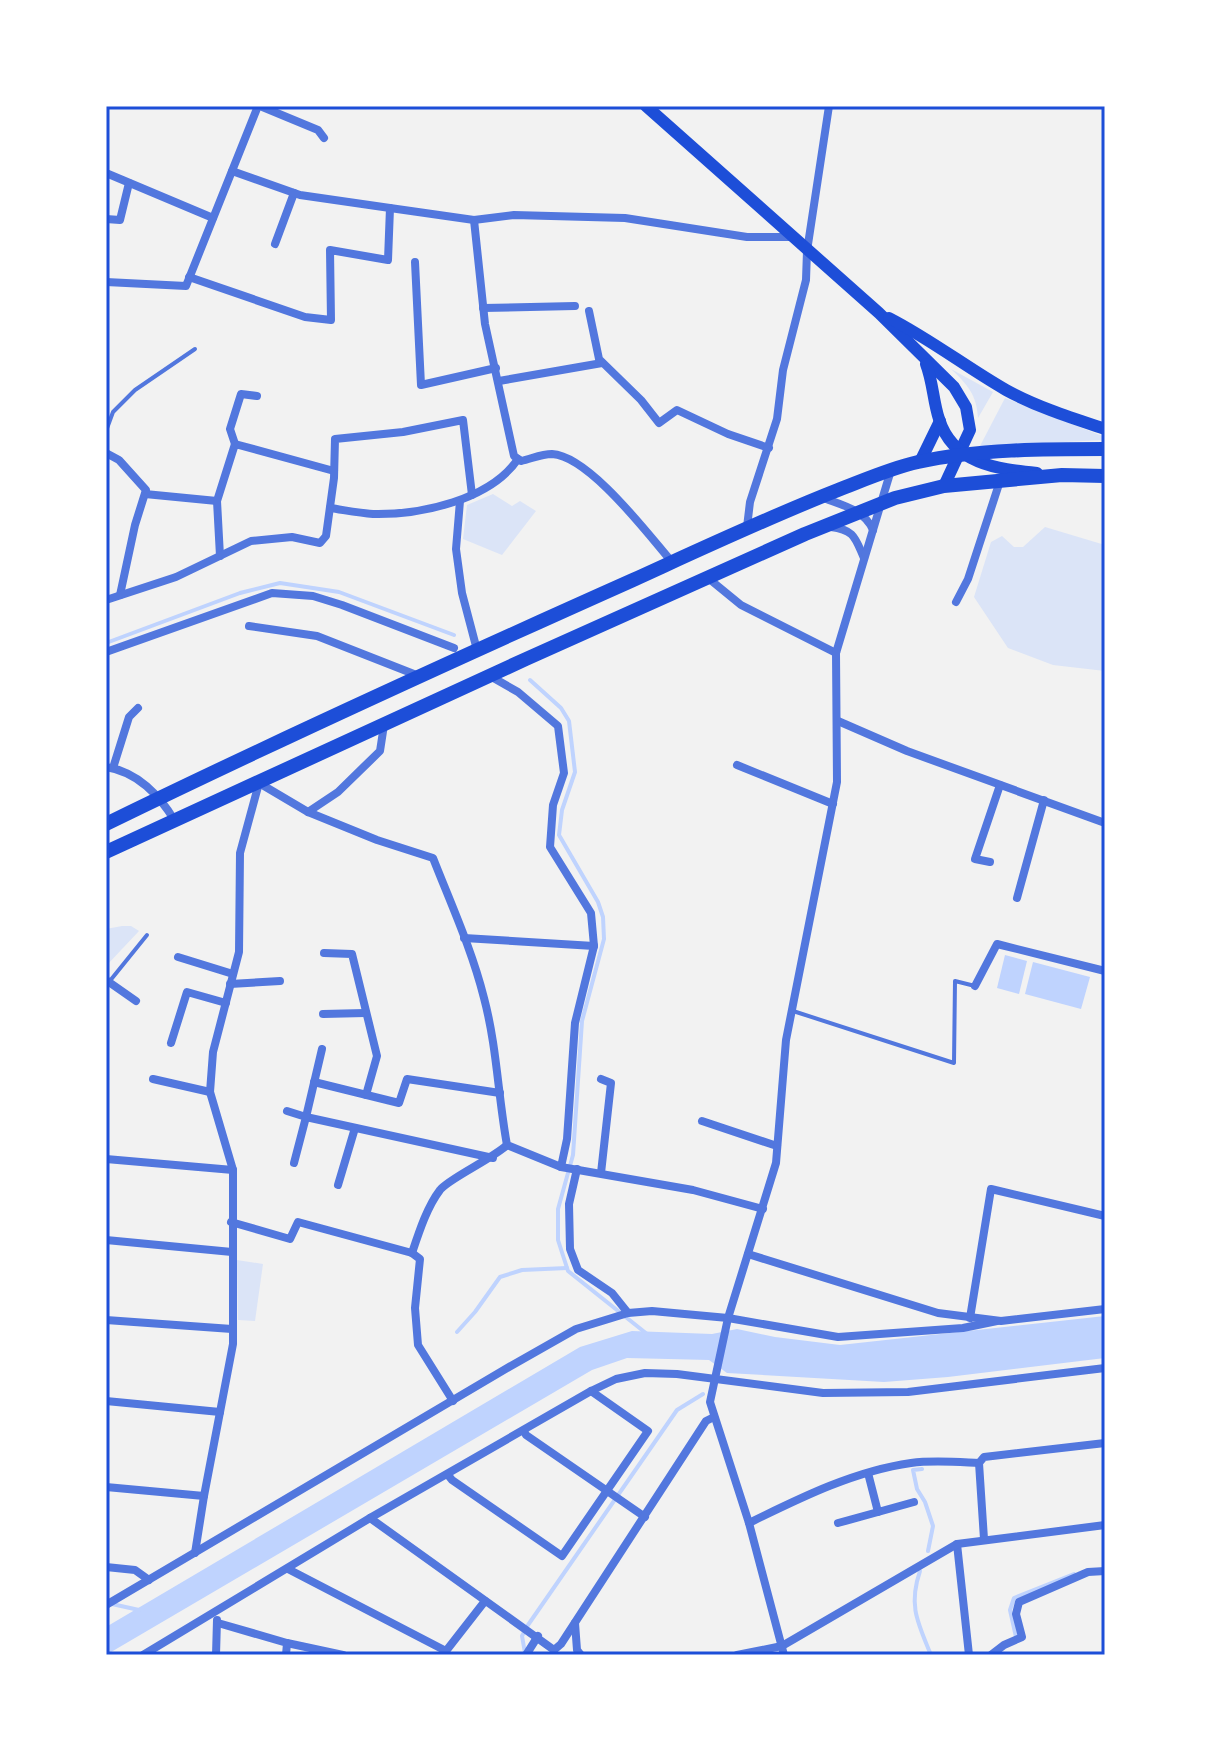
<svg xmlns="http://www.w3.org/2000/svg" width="1211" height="1761" font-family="'PT Sans',sans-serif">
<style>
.green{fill:#dbe4f7}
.water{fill:#bfd3fe}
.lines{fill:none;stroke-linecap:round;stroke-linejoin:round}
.stream{stroke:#bfd3fe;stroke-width:4}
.service{stroke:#5277de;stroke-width:4}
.minor{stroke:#5277de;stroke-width:8}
.secondary{stroke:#1d4ed8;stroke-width:12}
.trunk{stroke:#1d4ed8;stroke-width:14}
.neatline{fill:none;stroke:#1d4ed8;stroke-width:3}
</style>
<rect width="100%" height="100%" fill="#f2f2f2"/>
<g class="green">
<path d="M951 369 993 392 978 418C977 395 967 384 951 369Z"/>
<polygon points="1005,398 1105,437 1105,440 980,446"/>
<polygon points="493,494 512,506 520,501 536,511 502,555 463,539 467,505"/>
<polygon points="1045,527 1105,545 1105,671 1053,665 1008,648 974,597 991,542 1002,536 1014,547 1023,547"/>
<polygon points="122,926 131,926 139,931 106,966 106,929"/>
<polygon points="237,1260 263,1264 255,1321 238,1320"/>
</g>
<g class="water">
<polygon points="1005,955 1027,961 1019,994 997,988"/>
<polygon points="1033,962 1090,977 1081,1009 1025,994"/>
<polygon points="1105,1316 1105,1358 948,1377 884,1382 727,1373 709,1360 627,1358 592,1370 106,1655 106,1627 580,1347 632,1331 712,1334 737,1329 775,1337 840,1345"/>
</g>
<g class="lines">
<g class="stream">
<polyline points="106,643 240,593 280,583 339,592 454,635"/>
<polyline points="530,680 561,708 569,721 575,772 562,810 559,835 598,902 603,917 604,939 582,1021 573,1155 558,1209 558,1240 568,1271 647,1334"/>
<polyline points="457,1332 475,1312 500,1277 522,1270 567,1268"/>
<polyline points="922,1469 913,1470 917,1489 925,1502 933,1526 928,1551"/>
<path d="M920 1571C908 1606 918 1623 931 1655"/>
<polyline points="112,1604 139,1610"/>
<polyline points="1016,1637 1010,1610 1014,1598 1074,1574"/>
<polyline points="525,1653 522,1636 528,1625 677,1410 703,1394"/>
</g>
<g class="service">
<polyline points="106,431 113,412 135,390 195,349"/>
<polyline points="109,982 147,935"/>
<polyline points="793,1011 954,1063 955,981 975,986"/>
</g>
<g class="minor">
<polyline points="260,106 318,130 324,138"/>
<polyline points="106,173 213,218"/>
<polyline points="390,208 474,220 514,215 625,218 747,237 792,237"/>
<polyline points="106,219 120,220 129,183"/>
<path d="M474 220 485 324 514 456 521 461C531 459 541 454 552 454 589 456 647 533 672 562"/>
<polyline points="275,244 294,193"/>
<polyline points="415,262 421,385 496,368"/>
<polyline points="189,277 305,317 331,320 330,250 388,260 390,208 300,195 232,171"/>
<polyline points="106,282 186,286 258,106"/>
<polyline points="483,308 575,306"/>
<polyline points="589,311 599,359 641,400 659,423 677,410 728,434 769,448"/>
<polyline points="499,381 602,363"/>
<polyline points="235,444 230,429 241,394 257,396"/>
<polyline points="106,453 119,460 146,490 135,525 120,595"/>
<polyline points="145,494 217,501"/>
<path d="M821 497C841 505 864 509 873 530"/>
<polyline points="460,501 456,549 462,593 477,650"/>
<path d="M330 508C344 510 359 513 373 514 421 515 490 500 518 459"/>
<polyline points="747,527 750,502 777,419 783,370 806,280 807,251 829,106"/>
<path d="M831 527C855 530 855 538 864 558"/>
<polyline points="220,556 217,501 235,444 334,471"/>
<polyline points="708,578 741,605 836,653"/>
<polyline points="106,600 176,577 251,541 292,537 320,543 326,536 334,478 335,439 403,432 463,420 472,495"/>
<polyline points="956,602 968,579 1000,481"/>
<polyline points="249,626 317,636 419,676"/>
<polyline points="106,652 272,593 313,596 342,605 454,648"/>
<polyline points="490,676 518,692 558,726 564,773 553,805 550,847 591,913 594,946 575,1023 567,1139 561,1167"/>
<polyline points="838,721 907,751 1105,823"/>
<polyline points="737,765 833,804"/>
<path d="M106 767C138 772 159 795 175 821"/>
<polyline points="113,768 129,717 138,708"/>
<polyline points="308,812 338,792 380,751 384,725"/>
<polyline points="990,862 975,859 1000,785"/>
<polyline points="1017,898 1044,800"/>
<polyline points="464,938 594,946"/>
<polyline points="324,953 352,954 377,1056 366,1095"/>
<polyline points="178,957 233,974"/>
<polyline points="106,980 136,1001"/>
<polyline points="230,984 280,981"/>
<polyline points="975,986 997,944 1105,971"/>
<polyline points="323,1014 365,1013"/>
<polyline points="171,1043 187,992 226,1003"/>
<polyline points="322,1049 306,1117 493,1158"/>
<polyline points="153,1079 210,1092"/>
<polyline points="601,1079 611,1083 601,1173"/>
<polyline points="314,1082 399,1103 407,1079 500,1093"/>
<polyline points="287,1111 306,1117 294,1163"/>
<polyline points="702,1121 777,1146"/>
<polyline points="106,1159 233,1170"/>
<polyline points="577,1169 569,1204 570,1249 578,1270 612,1293 628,1313"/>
<polyline points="338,1185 355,1128"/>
<polyline points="231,1222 290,1239 298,1222 412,1253 420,1259 415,1308 418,1345 453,1401"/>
<polyline points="106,1240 232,1252"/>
<path d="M412 1253C419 1232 427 1207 440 1190 448 1179 492 1159 507 1145"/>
<polyline points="748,1254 938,1313 1001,1321 1105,1309"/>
<polyline points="970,1318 991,1189 1105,1216"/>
<polyline points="106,1320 232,1329"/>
<polyline points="106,1401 220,1412"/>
<polyline points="524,1431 526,1435 645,1517"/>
<polyline points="868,1473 878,1512 914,1502"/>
<polyline points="448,1475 452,1480 562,1556 648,1431 591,1391"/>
<polyline points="106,1487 204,1496"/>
<polyline points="370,1518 554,1650 561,1644 706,1421 714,1417"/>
<path d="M749 1523C800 1498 854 1471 911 1463 933 1460 957 1462 979 1463"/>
<polyline points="838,1523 878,1512"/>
<polyline points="984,1539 979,1463 984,1457 1105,1443"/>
<polyline points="957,1544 969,1655"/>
<path d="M195 1553 204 1496 233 1344V1170L210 1092 213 1052 239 952 240 853 259 783 308 812 377 840 433 858C451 904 472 950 484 998 497 1047 498 1096 507 1145L561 1167 693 1190 763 1209"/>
<polyline points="106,1567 135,1570 149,1580"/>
<polyline points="288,1569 446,1651"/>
<polyline points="106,1605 509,1367 576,1329 628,1313 652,1311 728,1318 838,1337 963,1328 997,1321"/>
<polyline points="218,1623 287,1643 286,1655"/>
<polyline points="575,1623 577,1650 581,1655"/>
<polyline points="287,1643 343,1655"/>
<polyline points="143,1655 370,1518 591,1391 616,1379 645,1373 677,1374 823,1393 908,1392 1105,1368"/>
<polyline points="216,1655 217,1620"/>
<polyline points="446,1655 446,1651 485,1601"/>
<polyline points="526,1655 538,1636"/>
<polyline points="737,1655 782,1646 957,1544 1105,1525"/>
<polyline points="784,1655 749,1523 710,1402 728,1318 776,1163 786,1040 837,782 836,653 891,470"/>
<polyline points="991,1655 1004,1645 1022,1637 1016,1614 1019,1602 1088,1572 1105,1571"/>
</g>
<g class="secondary">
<polyline points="646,106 879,313 954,387 966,407 970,430 944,486"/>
<path d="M889 318C930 339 966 367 1006 390 1037 407 1072 418 1105 429"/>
<path d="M926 364C933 382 933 401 939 419 953 464 997 469 1037 473"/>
<polyline points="920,462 940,421"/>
</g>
<g class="trunk">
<path d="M106 824C280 739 456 659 633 580 701 549 769 517 838 490 864 480 891 468 918 462 978 449 1044 449 1105 449"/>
<polyline points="106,852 526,659 805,534 895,498 944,486 1062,475 1105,476"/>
</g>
</g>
<rect width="1211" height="1761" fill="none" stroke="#ffffff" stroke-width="216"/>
<rect x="108" y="108" width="995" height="1545" class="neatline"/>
</svg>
